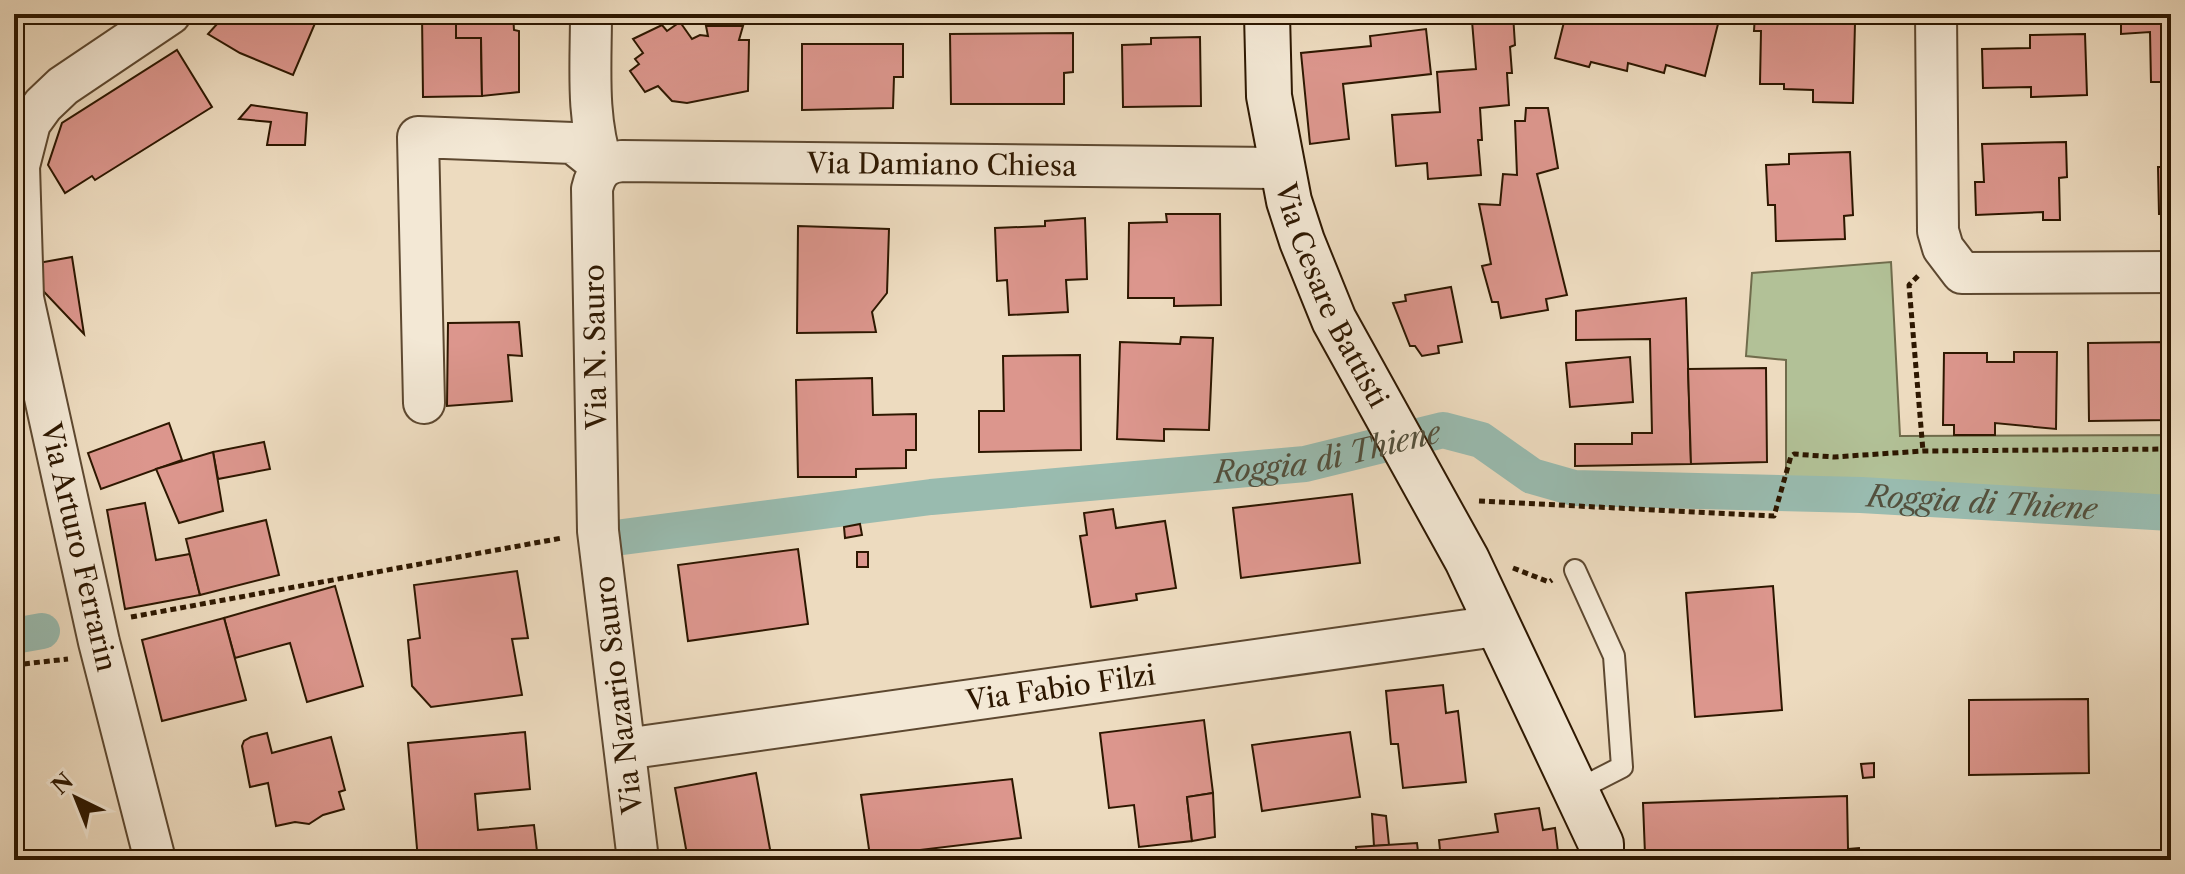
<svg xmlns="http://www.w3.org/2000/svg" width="2185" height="874" font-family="'Libre Caslon Text',serif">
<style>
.green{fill:#b2c197;stroke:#706c4c;stroke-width:2}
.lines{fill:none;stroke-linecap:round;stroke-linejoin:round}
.canal{stroke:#99bbaf;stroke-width:36}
.building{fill:#dc968d;stroke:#2d1700;stroke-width:2}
.lane-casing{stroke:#5d4830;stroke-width:24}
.street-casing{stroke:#5d4830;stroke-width:44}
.secondary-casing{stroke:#2d1700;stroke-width:48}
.path{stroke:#2d1700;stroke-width:5;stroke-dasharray:6 4;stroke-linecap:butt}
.lane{stroke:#f3e8d5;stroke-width:20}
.street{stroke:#f3e8d5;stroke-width:40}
.secondary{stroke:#f3e8d5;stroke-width:44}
.labels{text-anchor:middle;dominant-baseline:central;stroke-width:8;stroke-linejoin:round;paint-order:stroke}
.street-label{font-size:28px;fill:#2d1700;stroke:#f3e8d5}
.water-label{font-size:30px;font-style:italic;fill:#53503d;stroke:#f3e8d5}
</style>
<rect width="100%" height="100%" fill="#eddbbf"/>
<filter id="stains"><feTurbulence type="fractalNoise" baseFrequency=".0025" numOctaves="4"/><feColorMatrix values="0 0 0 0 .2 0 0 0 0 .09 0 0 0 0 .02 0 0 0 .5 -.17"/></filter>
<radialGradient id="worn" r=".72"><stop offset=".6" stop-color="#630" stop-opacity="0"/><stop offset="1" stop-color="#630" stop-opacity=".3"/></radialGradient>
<polygon class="green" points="1891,262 1900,436 2171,435 2171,505 1786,484 1786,360 1746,356 1752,273"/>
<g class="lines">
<g class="canal">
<path id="s1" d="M615 538 931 497 1305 464 1443 430 1481 440 1532 476 1574 488 1861 495 2171 513"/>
<polyline points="14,636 42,631"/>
</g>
</g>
<g class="building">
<polygon points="226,14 319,14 293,75 240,53 208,34"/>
<polygon points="422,14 456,14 456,38 481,38 482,96 423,97"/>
<polygon points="456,14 513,14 514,30 519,31 519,92 482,96 481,38 456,38"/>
<polygon points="1448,14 1513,14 1515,45 1510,47 1512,73 1507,73 1509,105 1480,108 1482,140 1478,140 1481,175 1428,179 1427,163 1396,166 1392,115 1440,112 1437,72 1476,69 1472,21 1449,23"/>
<polygon points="1566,14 1635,16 1636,14 1663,14 1674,17 1675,14 1695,14 1719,20 1705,76 1666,65 1664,73 1628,63 1627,71 1591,62 1589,67 1555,58"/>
<polygon points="1755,14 1789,14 1789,21 1855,23 1853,103 1813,102 1813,90 1784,89 1784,84 1760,84 1761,31 1754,31"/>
<polygon points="2121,14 2171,14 2171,82 2151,82 2150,32 2121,34"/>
<polygon points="680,22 692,39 700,35 708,36 706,26 743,26 739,40 749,40 748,91 687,103 672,101 658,86 645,92 630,71 639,64 635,59 643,53 633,39 662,25 667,31"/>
<polygon points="1426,29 1431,74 1343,84 1349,139 1310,144 1301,53 1371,46 1370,36"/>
<polygon points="1073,33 1073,72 1064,73 1064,104 951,104 950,34"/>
<polygon points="2085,34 2087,95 2031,97 2031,87 1983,88 1982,49 2030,48 2030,35"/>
<polygon points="1200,37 1201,106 1123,107 1122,45 1151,44 1151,38"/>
<polygon points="802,44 903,44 903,77 894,77 893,108 802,110"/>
<polygon points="177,50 212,107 95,180 92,176 65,193 48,165 62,123"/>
<polygon points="251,105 307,113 305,145 267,145 271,122 239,119"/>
<polygon points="1526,108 1548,108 1558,168 1537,174 1567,295 1546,299 1548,310 1501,318 1498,302 1492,302 1482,266 1491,264 1479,204 1500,205 1503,174 1517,175 1515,121 1525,121"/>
<polygon points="2066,142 2067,177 2059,178 2060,220 2043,220 2043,212 1976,215 1975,182 1984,182 1982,144"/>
<polygon points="2166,145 2171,145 2171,214 2159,214 2158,167 2167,167"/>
<polygon points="1850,152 1853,215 1844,216 1845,239 1776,241 1775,205 1768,205 1766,165 1789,164 1789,154"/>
<polygon points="1166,214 1220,214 1221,305 1174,306 1174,298 1128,298 1129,223 1167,222"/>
<polygon points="1085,218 1087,279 1066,280 1068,312 1009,315 1007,280 997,281 995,228 1045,226 1045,221"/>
<polygon points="798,226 889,229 887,293 872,312 876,332 797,333"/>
<polygon points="72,257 84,334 29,276 27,265"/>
<polygon points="1451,287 1462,342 1438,346 1439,353 1422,356 1415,346 1410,346 1393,303 1406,301 1405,295"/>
<polygon points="1686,298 1691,464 1575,466 1575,444 1632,444 1632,433 1652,433 1650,339 1576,340 1576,311"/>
<polygon points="519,322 522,356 508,355 512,401 447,406 448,323"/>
<polygon points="1181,337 1213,338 1209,430 1164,429 1164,441 1117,439 1120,342 1180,344"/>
<polygon points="2171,342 2171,420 2089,421 2088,343"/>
<polygon points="2014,352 2057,352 2056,429 1995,423 1995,435 1954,435 1954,425 1943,425 1944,353 1987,353 1987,362 2014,362"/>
<polygon points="1080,355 1081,450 979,452 979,411 1004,411 1003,356"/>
<polygon points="1630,357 1633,402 1570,407 1566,363"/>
<polygon points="1766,368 1767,462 1691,464 1688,369"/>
<polygon points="872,378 873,415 916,414 916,450 906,450 906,468 856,469 856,477 798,477 796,380"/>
<polygon points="169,423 182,460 101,489 88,453"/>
<polygon points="264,442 270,469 218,479 213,452"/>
<polygon points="213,452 223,511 179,523 156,469"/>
<polygon points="1352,494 1360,563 1241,578 1233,508"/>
<polygon points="145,503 156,560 190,554 200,595 125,609 107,510"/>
<polygon points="1113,509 1116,528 1165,521 1176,588 1136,594 1137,600 1091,607 1080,536 1087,535 1084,513"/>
<polygon points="266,520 279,575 200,595 186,539"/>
<polygon points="860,524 862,535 845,538 844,527"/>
<polygon points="798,549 808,624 688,641 678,565"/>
<rect x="857" y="552" width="11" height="15"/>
<polygon points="517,571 528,638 512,639 522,695 431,707 412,686 408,640 420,638 414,585"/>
<polygon points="335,586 363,686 307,702 290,643 235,658 224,618"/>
<polygon points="1773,586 1782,710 1695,717 1686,593"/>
<polygon points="224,618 246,700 162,721 142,640"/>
<polygon points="1443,685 1446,713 1458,711 1466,782 1403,788 1398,744 1391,744 1386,691"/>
<polygon points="2088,699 2089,773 1969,775 1969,700"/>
<polygon points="1204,720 1213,793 1187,797 1192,841 1139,847 1134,805 1109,808 1100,733"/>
<polygon points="525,732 530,789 475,794 478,830 534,825 538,860 418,860 408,743"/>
<polygon points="1350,732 1360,797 1262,811 1252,745"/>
<polygon points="267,733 272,753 331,737 345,790 339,792 344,809 323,815 309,824 295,822 276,826 268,783 250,787 242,746 244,741 251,737"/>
<polygon points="1874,763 1874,777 1863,778 1861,764"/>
<polygon points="756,773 772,860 688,860 675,788"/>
<polygon points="1012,779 1021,838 870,856 861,795"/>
<polygon points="1213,793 1215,837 1192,841 1187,797"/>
<polygon points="1847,796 1848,849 1859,848 1860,860 1639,860 1640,855 1645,854 1643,803"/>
<polygon points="1539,808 1543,830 1555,828 1559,860 1441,860 1439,840 1498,832 1495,814"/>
<polygon points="1372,814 1386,816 1389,845 1374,846"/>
<polygon points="1417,843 1419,860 1357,860 1356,847"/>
<polygon points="1316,853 1317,860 1263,860"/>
</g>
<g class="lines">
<defs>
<polyline id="lane" points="1575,570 1614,656 1622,767 1577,790"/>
<g id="street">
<path d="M591 14C591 65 586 118 603 167"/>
<polyline points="1936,14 1938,231 1943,248 1962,273 2171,272"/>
<polyline points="424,403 418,137 573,143 603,167"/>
<path id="s2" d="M625 749 1496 626"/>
<polyline points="155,860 99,642 23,298 19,166 30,123 43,105 63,86 170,14"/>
<path id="s3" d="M638 860 598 531 592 189C596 171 604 163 622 161L1283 168"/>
</g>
<g id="secondary">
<path id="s4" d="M1267 14 1269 96 1289 201 1302 241 1334 320 1467 560 1601 844V860"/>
</g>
</defs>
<use href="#lane" class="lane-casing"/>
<use href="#street" class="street-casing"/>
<use href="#secondary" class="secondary-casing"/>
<g class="path">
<polyline points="1918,276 1909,285 1923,451"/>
<polyline points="1479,501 1774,516 1791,456 1794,454 1834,457 1923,451 2171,449"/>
<polyline points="1513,568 1549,582 1552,580"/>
<polyline points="131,617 562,538"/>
<polyline points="14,665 68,659"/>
</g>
<use href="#lane" class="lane"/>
<use href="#street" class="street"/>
<use href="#secondary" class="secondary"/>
</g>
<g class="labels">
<g class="street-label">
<text stroke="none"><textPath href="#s3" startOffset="1038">Via Damiano Chiesa</textPath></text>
<text stroke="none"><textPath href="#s4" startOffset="292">Via Cesare Battisti</textPath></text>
<text transform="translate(595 347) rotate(-91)">Via N. Sauro</text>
<text transform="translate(79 547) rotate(77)">Via Arturo Ferrarin</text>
<text stroke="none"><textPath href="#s2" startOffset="440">Via Fabio Filzi</textPath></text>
<text transform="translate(618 695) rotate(-97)">Via Nazario Sauro</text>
</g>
<g class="water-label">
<text stroke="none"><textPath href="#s1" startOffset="718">Roggia di Thiene</textPath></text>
<text stroke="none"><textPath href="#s1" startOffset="1390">Roggia di Thiene</textPath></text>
</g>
</g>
<rect width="2185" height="874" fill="none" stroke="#eddbbf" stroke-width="48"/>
<rect x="16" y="16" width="2153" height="842" fill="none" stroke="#2d1700" stroke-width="4"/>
<rect x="24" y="24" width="2137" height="826" fill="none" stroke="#2d1700" stroke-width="2"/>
<g transform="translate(76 798) rotate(317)" stroke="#f3e8d5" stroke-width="6" paint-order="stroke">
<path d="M0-6L14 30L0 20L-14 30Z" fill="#2d1700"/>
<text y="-12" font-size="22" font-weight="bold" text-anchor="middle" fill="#2d1700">N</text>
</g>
<rect width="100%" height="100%" filter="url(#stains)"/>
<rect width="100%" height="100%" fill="url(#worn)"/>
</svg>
